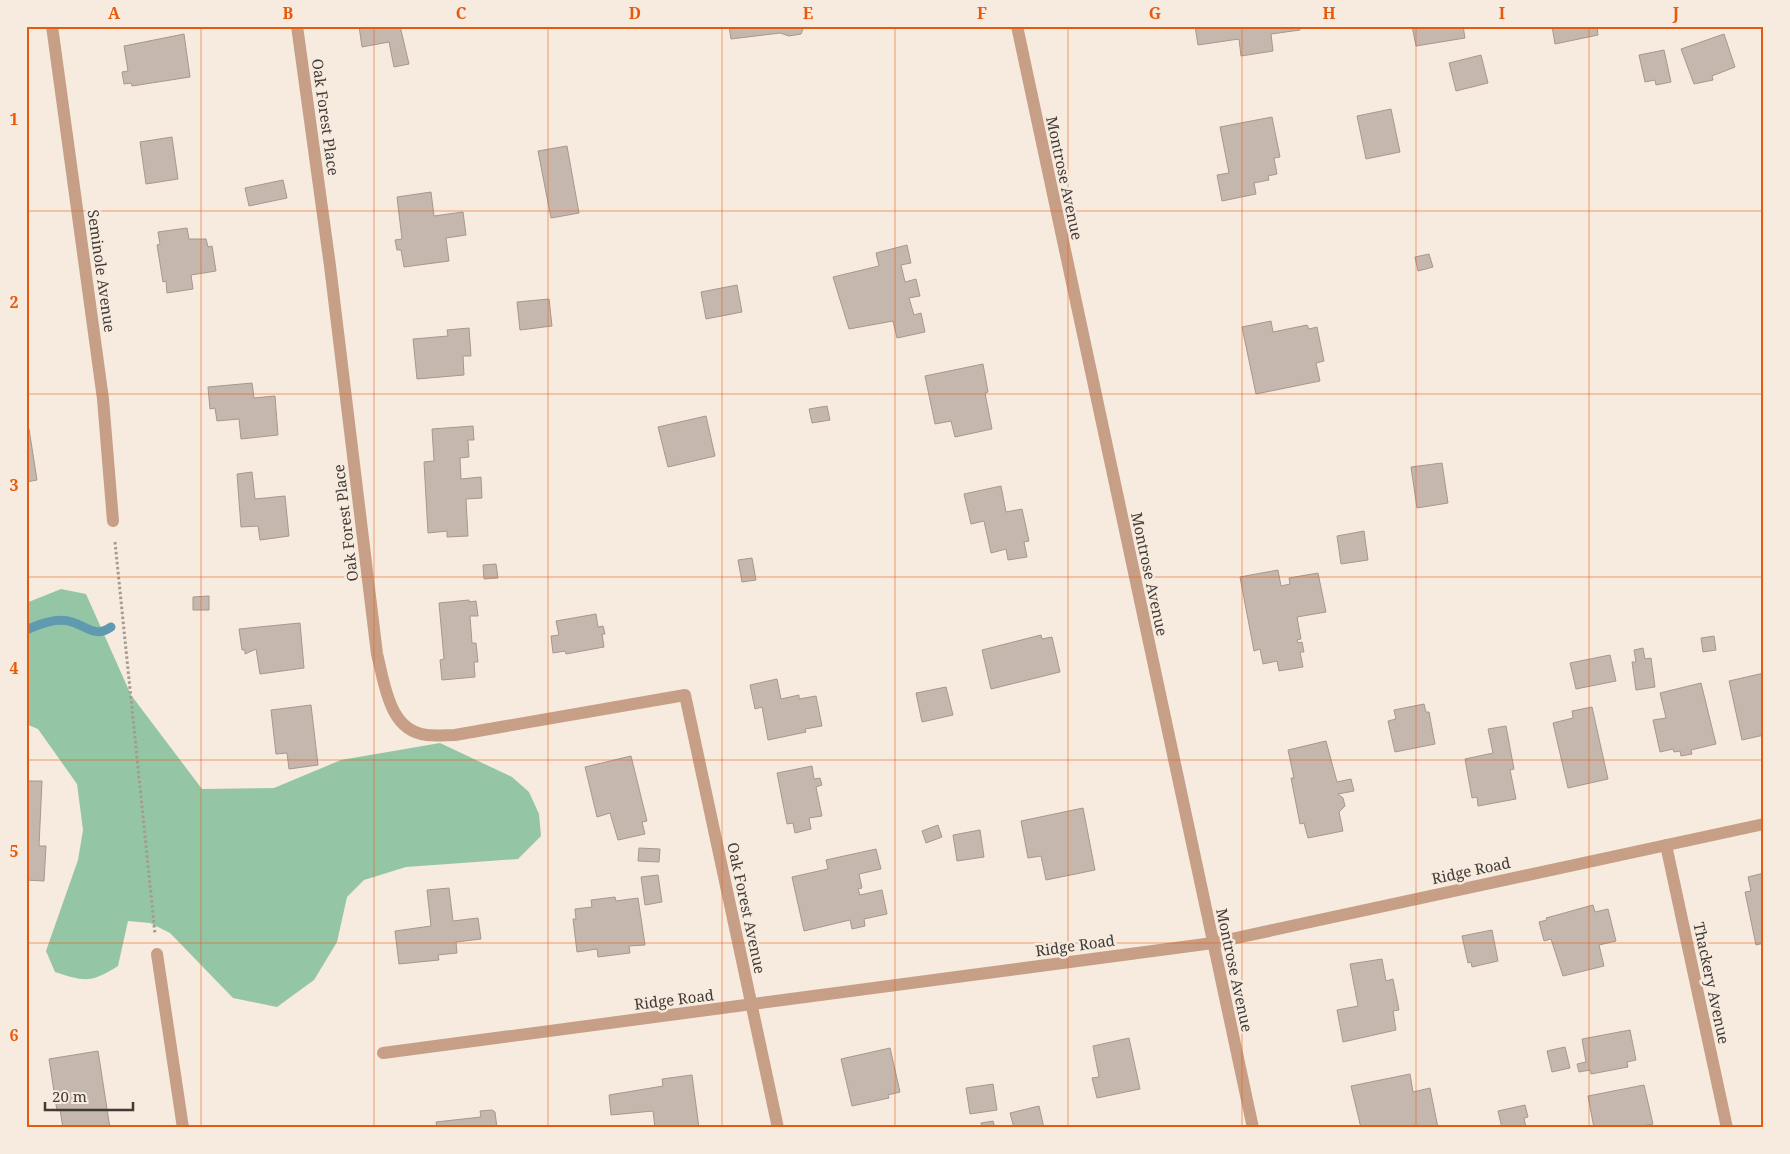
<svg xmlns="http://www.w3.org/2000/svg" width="1790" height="1154" font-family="'Noto Serif',serif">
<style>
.forest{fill:#94c6a5}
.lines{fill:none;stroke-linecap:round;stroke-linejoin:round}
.stream{stroke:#5f9ab0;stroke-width:9}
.building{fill:#c5b7ad;stroke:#a7988f}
.path{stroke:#a49a92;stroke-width:3;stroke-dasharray:2.5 2.5;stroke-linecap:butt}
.minor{stroke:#c69f86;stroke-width:12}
.grid{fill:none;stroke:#e8590c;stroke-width:1;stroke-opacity:0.55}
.labels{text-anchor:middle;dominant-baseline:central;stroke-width:5;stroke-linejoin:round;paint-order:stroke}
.street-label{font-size:15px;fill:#403b36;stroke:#f7eade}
.neatline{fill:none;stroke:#e8590c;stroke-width:2}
.grid-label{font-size:16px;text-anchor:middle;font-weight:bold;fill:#e8590c}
</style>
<rect width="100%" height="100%" fill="#f7eade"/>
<path class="forest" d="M61 589 86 594 131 695 202 789 274 788 341 760 440 743 512 777 529 792 539 814 541 836 518 859 406 867 364 880 347 897 337 942 314 980 277 1007 233 998 170 933 150 923 128 921 118 966C91 983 85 982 55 972L46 951 78 860 83 830 77 784 38 729 26 724V603Z"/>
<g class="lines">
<path class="stream" d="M26 630C40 624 57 617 72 622 88 627 95 638 111 627"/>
</g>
<g class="building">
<polygon points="359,26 400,26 409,64 394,67 389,42 362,47"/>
<polygon points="729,26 804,26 801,34 789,36 780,33 731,39"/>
<polygon points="1195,26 1299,26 1300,30 1271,34 1273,51 1241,56 1239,39 1198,45"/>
<polygon points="1412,26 1463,26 1465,38 1416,46"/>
<polygon points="1552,26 1597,26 1598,35 1555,44"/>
<polygon points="184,34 190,77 132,86 131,83 124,84 122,72 128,71 124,46"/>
<polygon points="1724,34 1735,67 1712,76 1713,80 1694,84 1681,49"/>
<polygon points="1664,50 1671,82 1656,85 1655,80 1645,82 1639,55"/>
<polygon points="1481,55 1488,83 1456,91 1449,63"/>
<polygon points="1391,109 1400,152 1366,159 1357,116"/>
<polygon points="1272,117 1280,157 1274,158 1277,174 1268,176 1269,180 1254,183 1256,194 1222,201 1217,175 1229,173 1220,127"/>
<polygon points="172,137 178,179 146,184 140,142"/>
<polygon points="567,146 579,213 551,218 538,151"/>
<polygon points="283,180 287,198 249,206 245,188"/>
<polygon points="431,192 434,216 463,212 466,235 446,238 449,261 404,267 401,250 397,250 395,240 402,239 397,197"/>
<polygon points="187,228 189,239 206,239 208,247 212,246 216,271 191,275 193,289 167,293 166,281 163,282 157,245 160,244 158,232"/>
<polygon points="907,245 911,263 901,265 905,282 916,279 920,296 909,298 914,315 921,313 925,332 897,338 893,321 849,329 833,277 879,266 876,253"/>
<polygon points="1429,254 1433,267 1418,271 1415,257"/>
<polygon points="737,285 742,312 706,319 701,292"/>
<polygon points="549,299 552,326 520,330 517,302"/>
<polygon points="1271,321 1273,332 1307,325 1309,329 1317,327 1324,361 1316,363 1320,381 1256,394 1242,327"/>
<polygon points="469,328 471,356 463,356 464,375 417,379 413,339 448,336 447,330"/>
<polygon points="983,364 988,392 985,393 992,429 955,437 951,421 935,424 925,376"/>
<polygon points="252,383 254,398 275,396 278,435 241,439 239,419 217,421 215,408 210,409 208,387"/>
<polygon points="827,406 830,420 812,423 809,409"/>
<polygon points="706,416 715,456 668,467 658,427"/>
<polygon points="473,426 474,440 468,440 469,457 460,458 461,479 481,477 482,498 466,499 468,536 447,537 447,531 428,533 424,462 434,461 432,429"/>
<polygon points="29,429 37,480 26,482 26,430"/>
<polygon points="1442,463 1448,503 1417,508 1411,467"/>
<polygon points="252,472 255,499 285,496 289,536 260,540 258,526 241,527 237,474"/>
<polygon points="1001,486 1006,512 1022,509 1029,541 1024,542 1027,557 1008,560 1006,549 991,553 984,521 971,524 964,494"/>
<polygon points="1364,531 1368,560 1341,564 1337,536"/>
<polygon points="752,558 756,580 742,582 738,560"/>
<polygon points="496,564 498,578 484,579 483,565"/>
<polygon points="1278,570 1281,586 1290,584 1289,578 1318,573 1326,612 1297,617 1301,639 1297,640 1298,643 1302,642 1304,652 1300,652 1303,667 1279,671 1277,661 1263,664 1260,649 1254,651 1240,577"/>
<polygon points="209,596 209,610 193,610 193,597"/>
<polygon points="469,600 469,602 476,601 478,616 470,616 472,643 476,643 478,662 474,662 475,677 442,680 440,660 444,659 439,603"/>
<polygon points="596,614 598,627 603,626 605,634 602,634 604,647 566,654 565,651 553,653 551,636 559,635 556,621"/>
<polygon points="300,623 304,668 260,674 256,649 245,654 245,650 242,650 239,629"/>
<polygon points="1041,635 1042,639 1052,637 1060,672 991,689 982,650"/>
<polygon points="1714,636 1716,650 1703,652 1701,638"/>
<polygon points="1643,648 1645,659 1651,658 1655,687 1636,690 1632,662 1636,662 1634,650"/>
<polygon points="1610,655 1616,681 1576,689 1570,663"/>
<polygon points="1764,673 1764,735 1742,740 1729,681"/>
<polygon points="777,679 781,699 799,695 799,699 816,696 822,726 805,729 806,732 768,740 762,707 755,709 750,685"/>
<polygon points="1701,683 1716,744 1691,750 1692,754 1681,756 1680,751 1674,752 1673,749 1660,752 1653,720 1666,718 1660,693"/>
<polygon points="946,687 953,715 922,722 916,693"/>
<polygon points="1424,704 1426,712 1429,712 1435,744 1395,752 1388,721 1396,719 1394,710"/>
<polygon points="311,705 318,765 289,769 287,753 276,754 271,710"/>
<polygon points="1592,707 1608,779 1568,788 1553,723 1573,718 1572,711"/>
<polygon points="1506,726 1514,769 1510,770 1516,799 1478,806 1477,797 1472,798 1465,759 1493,753 1488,729"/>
<polygon points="1326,741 1337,782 1351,779 1354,791 1338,794 1343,798 1345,806 1339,812 1343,831 1308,838 1304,823 1300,824 1291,778 1294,778 1288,750"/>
<polygon points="631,756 647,821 642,822 645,834 618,840 610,813 597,817 585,767"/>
<polygon points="812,766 814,779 820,778 822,785 816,787 822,816 809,818 811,829 795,833 793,823 787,824 777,773"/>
<polygon points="26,781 42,781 39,846 46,846 44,881 26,880"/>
<polygon points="1083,808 1095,870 1046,880 1041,856 1028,858 1021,821"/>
<polygon points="938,825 942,837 926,843 922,831"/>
<polygon points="980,830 984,857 957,861 953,835"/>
<polygon points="639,848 660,849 659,862 638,861"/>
<polygon points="876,849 881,869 859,874 862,888 858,889 860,895 882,890 887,914 864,919 865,926 852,929 850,920 804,931 792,877 828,869 826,860"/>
<polygon points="1764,873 1764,943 1756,945 1745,892 1751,891 1748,877"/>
<polygon points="658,875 662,902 645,905 641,877"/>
<polygon points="449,888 453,921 478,918 481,939 456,942 457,953 438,955 439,960 399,964 395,931 431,926 427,890"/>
<polygon points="615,897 616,901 638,898 645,945 629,946 630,953 598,957 597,949 577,952 573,919 576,919 575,909 592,907 591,900"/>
<polygon points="1593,905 1595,912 1608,909 1616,941 1599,945 1604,966 1563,976 1551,939 1544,941 1539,922 1547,920 1546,918"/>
<polygon points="1492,930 1498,961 1472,967 1471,962 1468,963 1462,936"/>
<polygon points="1382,959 1386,981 1393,979 1399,1010 1393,1011 1396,1030 1343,1042 1337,1010 1358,1006 1350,964"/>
<polygon points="1630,1030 1636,1060 1627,1062 1628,1067 1591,1074 1590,1070 1579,1072 1577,1064 1586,1062 1582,1039"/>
<polygon points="1129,1038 1140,1089 1097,1098 1092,1078 1099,1077 1093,1046"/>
<polygon points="1565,1047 1570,1068 1552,1072 1547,1051"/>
<polygon points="890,1048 900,1092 888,1095 889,1098 852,1106 841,1059"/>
<polygon points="98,1051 110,1128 63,1128 60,1110 57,1111 49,1059"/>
<polygon points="1410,1074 1413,1092 1430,1088 1438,1128 1361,1128 1351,1086"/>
<polygon points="692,1075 699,1128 655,1128 653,1111 611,1115 609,1095 663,1086 662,1079"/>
<polygon points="993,1084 997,1110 970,1114 966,1088"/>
<polygon points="1644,1085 1653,1124 1633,1128 1594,1128 1588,1096"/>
<polygon points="1525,1105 1528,1117 1524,1118 1526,1128 1502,1128 1498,1111"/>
<polygon points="1039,1106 1044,1128 1014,1128 1010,1113"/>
<polygon points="492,1110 495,1112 497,1128 437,1128 436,1122 481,1117 480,1111"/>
<polygon points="993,1121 995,1128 982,1128 981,1123"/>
</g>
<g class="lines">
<polyline class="path" points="115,542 155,934"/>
<g class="minor">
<polyline points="52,26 103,399 113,521"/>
<path d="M297 26 330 266 377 654C385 685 389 731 427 735 436 736 446 735 455 735L685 695 778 1128"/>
<polyline points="1017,26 1253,1128"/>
<polyline points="1666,845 1727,1128"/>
<polyline points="157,954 183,1128"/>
<polyline points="383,1053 1213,943 1764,824"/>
</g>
</g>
<path class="grid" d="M201 26V1128M374 26V1128M548 26V1128M722 26V1128M895 26V1128M1068 26V1128M1242 26V1128M1416 26V1128M1589 26V1128M26 211H1764M26 394H1764M26 577H1764M26 760H1764M26 943H1764"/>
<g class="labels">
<g class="street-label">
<text transform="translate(326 117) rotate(82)">Oak Forest Place</text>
<text transform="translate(1065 178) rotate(78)">Montrose Avenue</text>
<text transform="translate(102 271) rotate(82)">Seminole Avenue</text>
<text transform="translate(345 523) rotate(-97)">Oak Forest Place</text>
<text transform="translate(1150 574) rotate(78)">Montrose Avenue</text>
<text transform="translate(1471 870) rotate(-12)">Ridge Road</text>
<text transform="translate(747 908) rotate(78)">Oak Forest Avenue</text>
<text transform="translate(1075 945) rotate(-8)">Ridge Road</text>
<text transform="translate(1235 970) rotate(78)">Montrose Avenue</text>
<text transform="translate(1712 983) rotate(78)">Thackery Avenue</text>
<text transform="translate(674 999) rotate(-7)">Ridge Road</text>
</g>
</g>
<rect width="1790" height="1154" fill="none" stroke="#f7eade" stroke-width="55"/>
<path d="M45 1102v8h88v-8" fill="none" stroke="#403b36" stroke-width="2.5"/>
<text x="52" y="1102" font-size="15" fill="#403b36" stroke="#f7eade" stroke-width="4" paint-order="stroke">20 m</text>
<rect x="28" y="28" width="1734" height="1098" class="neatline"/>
<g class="grid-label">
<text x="114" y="19">A</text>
<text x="288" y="19">B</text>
<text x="461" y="19">C</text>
<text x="635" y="19">D</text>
<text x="808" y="19">E</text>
<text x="982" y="19">F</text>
<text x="1155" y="19">G</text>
<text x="1329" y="19">H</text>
<text x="1502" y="19">I</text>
<text x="1676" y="19">J</text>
<text x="14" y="125">1</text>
<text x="14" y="308">2</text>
<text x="14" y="491">3</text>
<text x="14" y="674">4</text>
<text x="14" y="857">5</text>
<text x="14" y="1041">6</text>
</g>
</svg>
